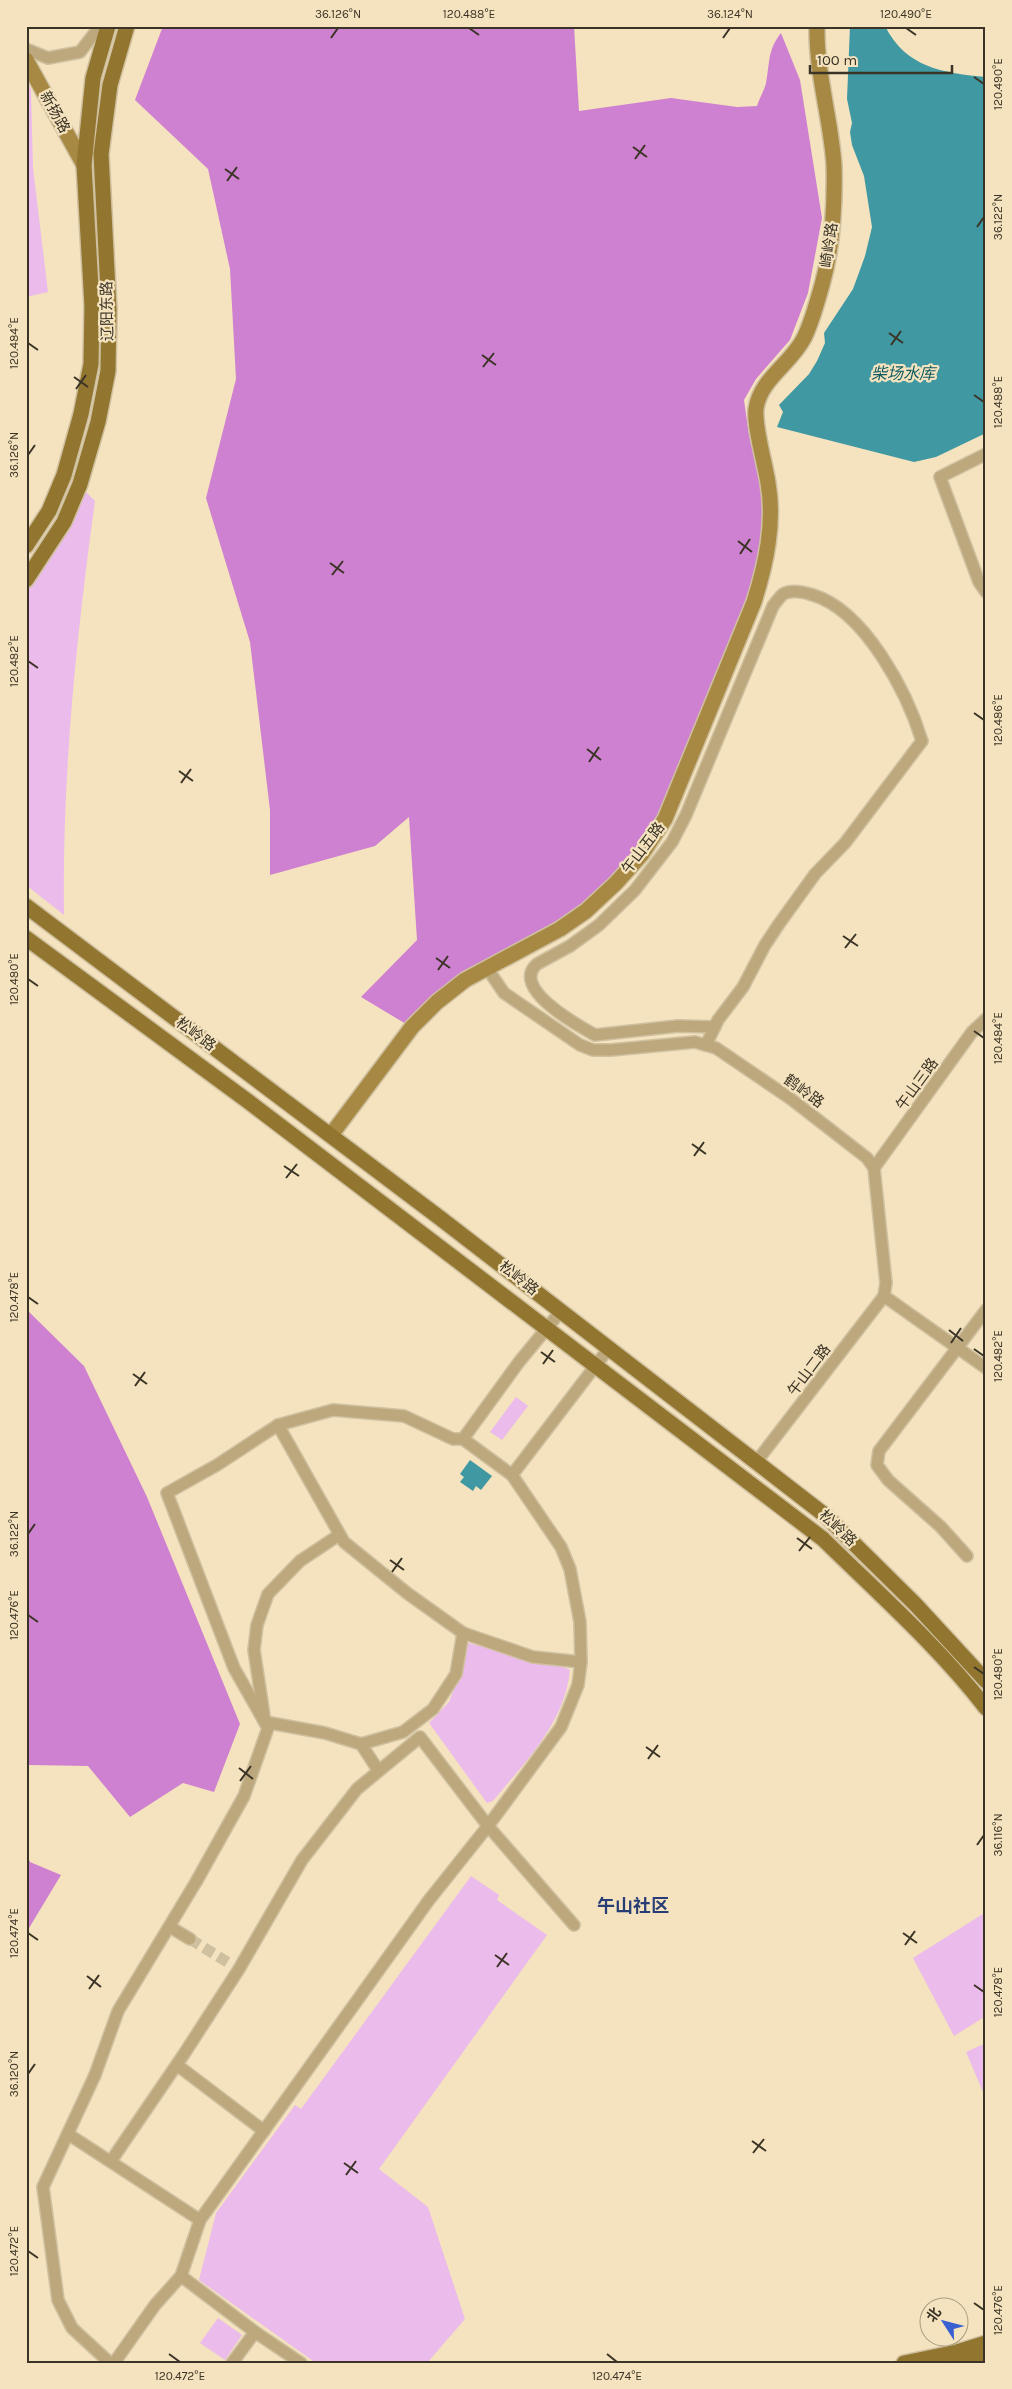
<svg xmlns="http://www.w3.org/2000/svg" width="1012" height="2389" font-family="Karla,'Noto Sans SC',sans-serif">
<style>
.green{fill:#ebbbec}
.forest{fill:#cf81d1}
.water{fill:#4098a3}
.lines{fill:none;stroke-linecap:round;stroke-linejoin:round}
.street-tunnel{stroke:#cfc0a0;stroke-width:11;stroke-dasharray:11 5.5;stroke-linecap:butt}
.street-casing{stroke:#cfc0a0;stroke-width:14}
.secondary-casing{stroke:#cfc0a0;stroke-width:18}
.primary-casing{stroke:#cfc0a0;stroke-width:18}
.street{stroke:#bca87c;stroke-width:11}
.secondary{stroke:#a78943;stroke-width:15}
.primary{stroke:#92752e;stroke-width:15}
.ticks{fill:none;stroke:#3b3426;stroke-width:2}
.labels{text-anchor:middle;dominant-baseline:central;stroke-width:4.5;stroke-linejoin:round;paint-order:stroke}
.street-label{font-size:15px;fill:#3b3426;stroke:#f4e3be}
.water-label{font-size:16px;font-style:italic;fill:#0f5a62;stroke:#f4e3be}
.quarter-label{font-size:18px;font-weight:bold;fill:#283d76;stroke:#f4e3be}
.neatline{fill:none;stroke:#3b3426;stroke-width:2}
.ticks-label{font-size:12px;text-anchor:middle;fill:#3b3426}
</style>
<rect width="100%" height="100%" fill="#f4e3be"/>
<g class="green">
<polygon points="26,80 31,90 33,168 48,292 26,297"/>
<path d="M86 492 95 501C76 638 62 777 64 915L26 885V590Z"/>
<polygon points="516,1397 528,1406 502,1440 490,1432"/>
<path d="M468 1643 561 1666 570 1670C565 1723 525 1762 493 1801L487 1803 429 1723 449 1702 463 1665Z"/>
<polygon points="471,1876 499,1895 497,1900 547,1935 379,2169 428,2207 465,2319 427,2363 316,2363 199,2280 216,2213 295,2105 301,2109"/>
<polygon points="986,1912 986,2016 954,2036 913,1958"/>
<polygon points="986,2043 986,2099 966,2052"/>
<polygon points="218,2318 242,2335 225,2360 200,2343"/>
</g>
<g class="forest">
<path d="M163 26H574L579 111 671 98 737 107 757 106C759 99 764 91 766 83 770 63 767 51 781 33L800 80 822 218 808 293 790 340 756 379 744 400 749 435 763 490 761 551 747 607 660 816 635 853 594 898 406 1024 361 997 417 940 409 817 375 846 270 875V810L250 642 206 498 236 379 230 269 208 169 135 100Z"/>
<polygon points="26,1309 84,1366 147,1497 240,1724 214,1792 183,1783 130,1817 88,1766 29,1765 26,1775"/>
<polygon points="26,1853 30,1862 61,1875 26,1933"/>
</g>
<g class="water">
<path d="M850 26H885C906 68 944 73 986 77V433L936 457 914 462 777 427 783 412 779 405 809 374 817 361 825 343 824 333 853 289 865 256 872 227 864 176 852 145 850 132 852 123 847 99Z"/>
<polygon points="470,1460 492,1476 481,1490 476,1486 473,1491 460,1482 464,1477 460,1474"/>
</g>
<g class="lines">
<polyline class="street-tunnel" points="190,1939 232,1965"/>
<defs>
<g id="street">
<polyline points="26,49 48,58 80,52 100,26"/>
<polyline points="986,454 940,477 979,582 986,592"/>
<polyline points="487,968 504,993 580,1045 593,1050 611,1050 695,1042 716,1048 791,1099 867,1158 874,1168 886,1283 884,1296 986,1368"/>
<path d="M706 1045 718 1020 743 987 765 945 779 924 815 874 845 843 922 741C907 692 865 611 813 595 804 592 792 589 783 594 780 597 776 602 773 606L686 815 672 842 635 890 599 925 570 946 537 964C510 988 577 1025 595 1035L678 1026 715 1027"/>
<polyline points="874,1168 972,1032 986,1019"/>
<polyline points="278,1425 344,1542 407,1593 463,1633 533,1657 581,1662"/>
<polyline points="463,1439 519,1362 561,1311"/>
<polyline points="757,1461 884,1296"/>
<polyline points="512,1475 609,1348"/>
<polyline points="339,1535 300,1561 268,1594 257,1625 254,1650 265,1722 325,1733 361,1744 378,1770"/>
<polyline points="967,1556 941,1527 888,1480 877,1465 879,1451 986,1310"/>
<polyline points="361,1744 403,1732 433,1709 456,1674 463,1633"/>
<polyline points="170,1927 190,1939"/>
<polyline points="177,2065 264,2131"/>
<polyline points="68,2134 200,2220"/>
<polyline points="111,2161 184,2054 239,1969 302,1860 357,1789 420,1737 488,1826 574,1925"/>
<polyline points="181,2276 255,2332 301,2363"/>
<polyline points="110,2363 72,2328 58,2300 43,2187 95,2075 118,2011 196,1882 244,1796 268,1728 234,1668 167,1493 217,1465 278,1425 333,1410 404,1416 453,1439 463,1439 512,1475 561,1547 570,1569 580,1622 581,1662 578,1685 561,1727 488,1826 429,1900 200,2220 181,2276 155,2305 114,2363"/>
<polyline points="232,2363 255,2332"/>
</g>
<g id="secondary">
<polyline points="26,60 84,165"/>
<path d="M331 1135 412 1027 437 1002 465 980 560 929 586 911 616 883 642 854 665 819 754 602C766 564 775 523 768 483 765 463 754 427 756 409 760 379 791 364 804 338 812 322 817 302 822 285 833 246 835 204 834 165 831 119 816 74 817 26"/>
</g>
<g id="primary">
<polyline points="26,546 49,511 64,475 81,414 91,364 92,306 84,165 93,78 108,26"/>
<polyline points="26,580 64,522 80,484 98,422 108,371 109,310 101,154 110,85 127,26"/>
<polyline points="26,906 440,1218 826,1516 916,1605 986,1681"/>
<path d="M26 938 249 1102 823 1539C878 1593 939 1647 986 1708"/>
<polyline points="904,2363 957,2352 986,2343"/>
<polyline points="958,2363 986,2354"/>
</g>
</defs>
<use href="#street" class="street-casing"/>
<use href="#secondary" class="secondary-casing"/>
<use href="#primary" class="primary-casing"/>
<use href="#street" class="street"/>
<use href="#secondary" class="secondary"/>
<use href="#primary" class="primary"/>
</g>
<path class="ticks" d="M469 28 479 35M906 28 916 35M331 38 338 28M723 38 730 28M974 77 984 84M633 147 647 157M635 159 645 145M225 169 239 179M227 181 237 167M977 227 984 217M889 333 903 343M28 343 38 350M891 345 901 331M482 355 496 365M483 367 494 353M74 377 88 387M76 389 86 375M974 395 984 402M28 455 35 445M738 541 752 552M740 554 750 539M330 563 344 573M332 575 343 561M28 661 38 668M974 713 984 720M587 749 601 760M589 762 599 747M179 771 193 781M181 783 191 769M843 936 858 946M845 948 856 934M436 958 450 968M438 970 448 956M28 979 38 986M974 1031 984 1038M692 1144 706 1154M694 1156 704 1142M284 1166 299 1176M286 1178 297 1164M28 1297 38 1304M949 1330 963 1341M951 1343 961 1328M974 1349 984 1356M541 1352 555 1362M543 1364 553 1350M133 1374 147 1384M135 1386 145 1372M28 1534 35 1524M797 1538 812 1549M799 1551 810 1537M390 1560 404 1570M392 1572 402 1558M28 1615 38 1622M974 1667 984 1674M646 1747 660 1757M648 1759 658 1745M239 1768 253 1779M240 1781 251 1766M977 1845 984 1835M28 1933 38 1940M903 1933 917 1943M905 1945 915 1931M495 1955 509 1965M497 1967 507 1953M87 1976 101 1987M974 1985 984 1992M89 1989 99 1975M28 2074 35 2064M752 2141 766 2151M753 2153 764 2139M344 2163 358 2173M346 2175 356 2161M28 2251 38 2258M974 2303 984 2310M169 2354 180 2362M607 2354 617 2362"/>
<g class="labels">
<g class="street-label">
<text transform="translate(55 112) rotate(61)">新扬路</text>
<text transform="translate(829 245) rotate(-82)">崎岭路</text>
<text transform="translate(107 311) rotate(-91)">辽阳东路</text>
<text transform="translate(643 848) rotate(-53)">午山五路</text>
<text transform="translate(196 1034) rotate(37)">松岭路</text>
<text transform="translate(917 1084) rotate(-54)">午山三路</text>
<text transform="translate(804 1091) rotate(36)">鹤岭路</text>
<text transform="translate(519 1278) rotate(38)">松岭路</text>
<text transform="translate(809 1370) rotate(-53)">午山二路</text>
<text transform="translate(838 1528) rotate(43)">松岭路</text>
</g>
<g class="water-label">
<text x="903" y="373">柴场水库</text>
</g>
<g class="quarter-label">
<text x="633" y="1906">午山社区</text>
</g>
</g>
<rect width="1012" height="2389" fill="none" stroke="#f4e3be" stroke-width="55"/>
<g transform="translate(944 2322) rotate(306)"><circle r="24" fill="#f4e3be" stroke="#aa9d81"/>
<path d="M0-4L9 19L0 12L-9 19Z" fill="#3960d1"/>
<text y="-8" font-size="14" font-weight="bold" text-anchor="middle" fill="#3b3426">北</text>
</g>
<path d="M810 65v8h142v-8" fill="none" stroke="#3b3426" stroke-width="2.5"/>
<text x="817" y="65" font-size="15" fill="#3b3426" stroke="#f4e3be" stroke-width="4" paint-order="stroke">100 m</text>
<rect x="28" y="28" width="956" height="2334" class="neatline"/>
<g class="ticks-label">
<text x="338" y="18">36.126°N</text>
<text x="469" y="18">120.488°E</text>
<text x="730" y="18">36.124°N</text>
<text x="906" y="18">120.490°E</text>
<text transform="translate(998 84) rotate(-90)" y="4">120.490°E</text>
<text transform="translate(998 217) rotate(-90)" y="4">36.122°N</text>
<text transform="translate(14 343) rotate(-90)" y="4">120.484°E</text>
<text transform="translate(998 402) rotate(-90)" y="4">120.488°E</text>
<text transform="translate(14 455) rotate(-90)" y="4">36.126°N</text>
<text transform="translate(14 661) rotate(-90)" y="4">120.482°E</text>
<text transform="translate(998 720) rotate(-90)" y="4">120.486°E</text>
<text transform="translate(14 979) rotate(-90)" y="4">120.480°E</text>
<text transform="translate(998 1038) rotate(-90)" y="4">120.484°E</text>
<text transform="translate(14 1297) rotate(-90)" y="4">120.478°E</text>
<text transform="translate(998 1356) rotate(-90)" y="4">120.482°E</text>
<text transform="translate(14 1534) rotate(-90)" y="4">36.122°N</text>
<text transform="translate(14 1615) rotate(-90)" y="4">120.476°E</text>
<text transform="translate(998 1674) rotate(-90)" y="4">120.480°E</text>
<text transform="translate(998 1835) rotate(-90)" y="4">36.116°N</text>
<text transform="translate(14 1933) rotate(-90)" y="4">120.474°E</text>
<text transform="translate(998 1992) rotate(-90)" y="4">120.478°E</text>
<text transform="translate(14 2074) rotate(-90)" y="4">36.120°N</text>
<text transform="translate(14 2251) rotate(-90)" y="4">120.472°E</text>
<text transform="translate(998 2310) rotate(-90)" y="4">120.476°E</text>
<text x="180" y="2380">120.472°E</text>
<text x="617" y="2380">120.474°E</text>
</g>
</svg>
